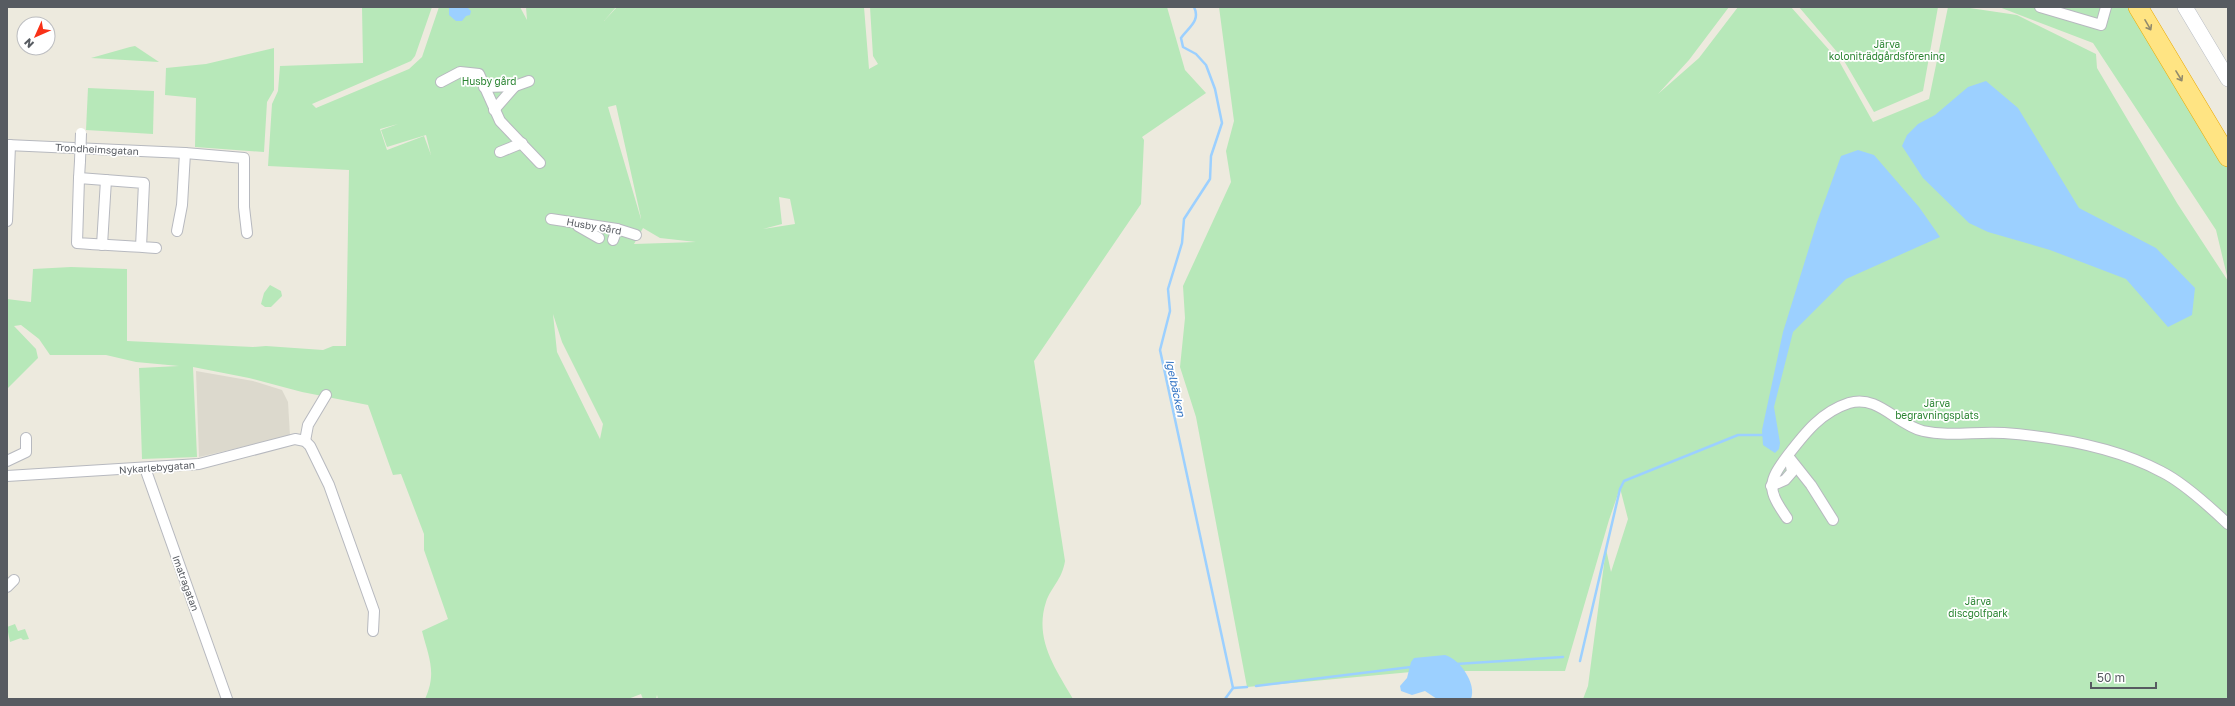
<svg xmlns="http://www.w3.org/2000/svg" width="2235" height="706" font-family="'Golos Text',sans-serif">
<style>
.education{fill:#dcd9cd}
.green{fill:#b7e8b9;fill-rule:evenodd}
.water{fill:#9cd0ff}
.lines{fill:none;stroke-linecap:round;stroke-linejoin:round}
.stream{stroke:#9cd0ff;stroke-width:2.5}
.street-casing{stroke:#b7b9bf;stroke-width:12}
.secondary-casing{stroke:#b9bdc4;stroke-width:16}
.highway-casing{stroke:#eba900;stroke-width:20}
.street{stroke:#fff;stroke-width:10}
.secondary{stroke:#fff;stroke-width:15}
.highway{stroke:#ffe483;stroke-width:19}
.street-bridge-casing{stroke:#b7b9bf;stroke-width:12;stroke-linecap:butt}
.street-bridge{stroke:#fff;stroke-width:10}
.oneway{stroke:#928b6d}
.labels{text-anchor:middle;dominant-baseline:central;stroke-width:3.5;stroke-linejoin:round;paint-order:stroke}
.park-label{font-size:10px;fill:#2c8533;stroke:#fff}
.street-label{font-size:10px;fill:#575b61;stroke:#fff}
.water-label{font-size:11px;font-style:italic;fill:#3274c4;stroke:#fff}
</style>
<rect width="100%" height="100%" fill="#edeade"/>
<polygon class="education" points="196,371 253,381 282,390 288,402 290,436 199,457"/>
<g class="green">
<path d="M362 7H432L415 56 411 61 312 104 316 108 409 69 422 57 439 7H520L527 20 526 7H616L604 21 617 7H864L869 69 878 64 873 56 870 7H1167L1185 70 1206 93 1142 137 1144 140 1141 204 1034 361 1065 561C1062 580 1051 587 1046 602 1034 639 1055 668 1073 699H658L657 695 656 699H643L641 694 628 699H425C437 673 429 658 422 631L448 619 424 550V534L401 474 393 475 368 405 302 392 249 378 193 367 197 457 142 459 139 368 179 366 136 362 106 355H50L39 339 21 325 14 326 36 349 38 358 7 389V299L31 302 33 269 71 267 127 269V341L253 347 266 346 323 350 333 346H346L349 170 268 166 272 104 278 91 280 66 363 63ZM616 105 641 218V219L608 107ZM398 124 381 130 387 147 426 135 431 155 424 136 387 150 380 129ZM779 197 790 199 795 224 763 229 782 224ZM643 228 660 238 696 242 634 244ZM553 314 562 342 603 424 600 439 557 352Z"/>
<polygon points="1219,7 1729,7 1689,60 1658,94 1699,58 1738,7 1791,7 1839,61 1873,122 1929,99 1948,7 1963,7 2017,15 2096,54 2097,68 2177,203 2228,281 2228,699 1583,699 1588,686 1606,549 1611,572 1628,519 1620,488 1609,520 1565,671 1422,671 1247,687 1196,417 1180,367 1185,318 1183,286 1231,182 1226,151 1234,121"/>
<polygon points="1799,7 1938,7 1923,91 1874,112 1843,59"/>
<polygon points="1999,7 2138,7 2228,164 2228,280 2216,230 2093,43"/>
<polygon points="135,46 159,62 91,58 130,47"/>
<polygon points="274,48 274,90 267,102 264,152 195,147 196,98 165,95 166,68 206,64"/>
<polygon points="88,88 154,91 153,134 86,130"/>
<polygon points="270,285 281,291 282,296 271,307 265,307 261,304 264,293"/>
<polygon points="15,624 18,631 25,629 29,639 23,640 21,638 10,642 7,627"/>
</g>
<g class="water">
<polygon points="449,7 467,7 471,11 470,15 466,16 462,21 456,21 449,15"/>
<polygon points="1986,81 2018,108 2079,208 2156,248 2195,288 2192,315 2168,327 2126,279 2050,250 1988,232 1969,223 1923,178 1902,146 1907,135 1918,124 1935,115 1968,87"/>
<polygon points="1858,150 1874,155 1919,207 1940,237 1846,279 1793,332 1774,407 1780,443 1779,449 1775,453 1763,445 1762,430 1783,332 1817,222 1841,156"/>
<path d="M1445 655C1460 659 1477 684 1471 699H1437L1425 691 1412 695 1401 691 1400 686 1407 678 1411 662 1414 658Z"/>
</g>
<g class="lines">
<g class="stream">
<path d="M1194 7C1201 21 1188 28 1181 38L1183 47 1196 54 1206 65 1215 89 1222 123 1211 156 1210 179 1184 219 1182 243 1168 289 1170 311 1160 350 1233 688 1225 699"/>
<polyline points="1580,661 1620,489 1624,481 1738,435 1763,435"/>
<polyline points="1456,664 1563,657"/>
<polyline points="1256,686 1411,667"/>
<polyline points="1233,688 1247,687"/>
</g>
<defs>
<g id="street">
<polyline points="2040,7 2101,25 2106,7"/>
<polyline points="441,82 460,72 479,74 500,121 540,163"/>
<polyline points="484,87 515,86 529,81"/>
<polyline points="494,110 515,86"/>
<polyline points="7,145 185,153 244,158 244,207 247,233"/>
<polyline points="500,152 522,143"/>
<polyline points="79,178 80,161"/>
<polyline points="551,219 617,229 636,235"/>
<polyline points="7,221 10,145"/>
<polyline points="578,226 599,238"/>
<polyline points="177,231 182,205 185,153"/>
<polyline points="613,240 617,229"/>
<polyline points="102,245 106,180"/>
<path d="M141 247 144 183 79 178 77 243C103 245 130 246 156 248"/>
<polyline points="305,441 308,425 326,395"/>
<polyline points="1788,456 1811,485 1833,520"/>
<polyline points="7,461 26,452 26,438"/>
<polyline points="145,468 227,699"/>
<polyline points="7,476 199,464 295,439 305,441 310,446 329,485 374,611 373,631"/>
<polyline points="1771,486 1785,480 1792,472 1790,460"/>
<path d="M1787 518C1767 489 1767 483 1788 455 1805 433 1821 412 1849 403 1878 394 1897 425 1923 431 1950 437 1977 431 2004 433 2056 437 2116 447 2162 472 2184 483 2210 507 2228 524"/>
<polyline points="7,587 14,580"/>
</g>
<polyline id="secondary" points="2185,7 2228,79"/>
<polyline id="highway" points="2138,7 2228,157"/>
</defs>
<use href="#street" class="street-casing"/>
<use href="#secondary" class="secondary-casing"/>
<use href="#highway" class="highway-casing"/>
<use href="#street" class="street"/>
<use href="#secondary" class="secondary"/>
<use href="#highway" class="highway"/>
<defs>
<polyline id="street-bridge" points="80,161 81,133"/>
</defs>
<use href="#street-bridge" class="street-bridge-casing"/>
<use href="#street-bridge" class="street-bridge"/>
</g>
<defs><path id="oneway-shaft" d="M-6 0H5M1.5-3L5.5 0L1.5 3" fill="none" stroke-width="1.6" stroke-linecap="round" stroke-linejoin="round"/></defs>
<g class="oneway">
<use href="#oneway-shaft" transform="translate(2148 25) rotate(60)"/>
<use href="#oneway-shaft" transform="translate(2179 76) rotate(59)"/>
</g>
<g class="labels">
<g class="park-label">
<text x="1887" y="44">Järva<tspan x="1887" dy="12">koloniträdgårdsförening</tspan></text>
<text x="489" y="81">Husby gård</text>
<text x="1937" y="403">Järva<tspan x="1937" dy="12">begravningsplats</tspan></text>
<text x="1978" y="601">Järva<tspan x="1978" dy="12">discgolfpark</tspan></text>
</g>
<g class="street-label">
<text transform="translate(97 149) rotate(3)">Trondheimsgatan</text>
<text transform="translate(594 226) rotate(10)">Husby Gård</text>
<text transform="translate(157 467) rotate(-4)">Nykarlebygatan</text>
<text transform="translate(186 583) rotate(70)">Imatragatan</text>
</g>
<g class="water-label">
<text transform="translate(1176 388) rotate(78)">Igelbäcken</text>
</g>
</g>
<rect width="2235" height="706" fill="none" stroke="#575b61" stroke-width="16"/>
<g transform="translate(36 36) rotate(225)"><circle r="19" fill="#ffffff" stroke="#bcbdc0"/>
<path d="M0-3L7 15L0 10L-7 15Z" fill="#f93117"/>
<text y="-6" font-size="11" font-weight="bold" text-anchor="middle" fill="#575b61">N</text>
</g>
<path d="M2091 682v6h65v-6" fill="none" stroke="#575b61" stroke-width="2"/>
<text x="2097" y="682" font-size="12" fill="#575b61" stroke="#ffffff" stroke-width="3" paint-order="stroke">50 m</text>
</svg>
